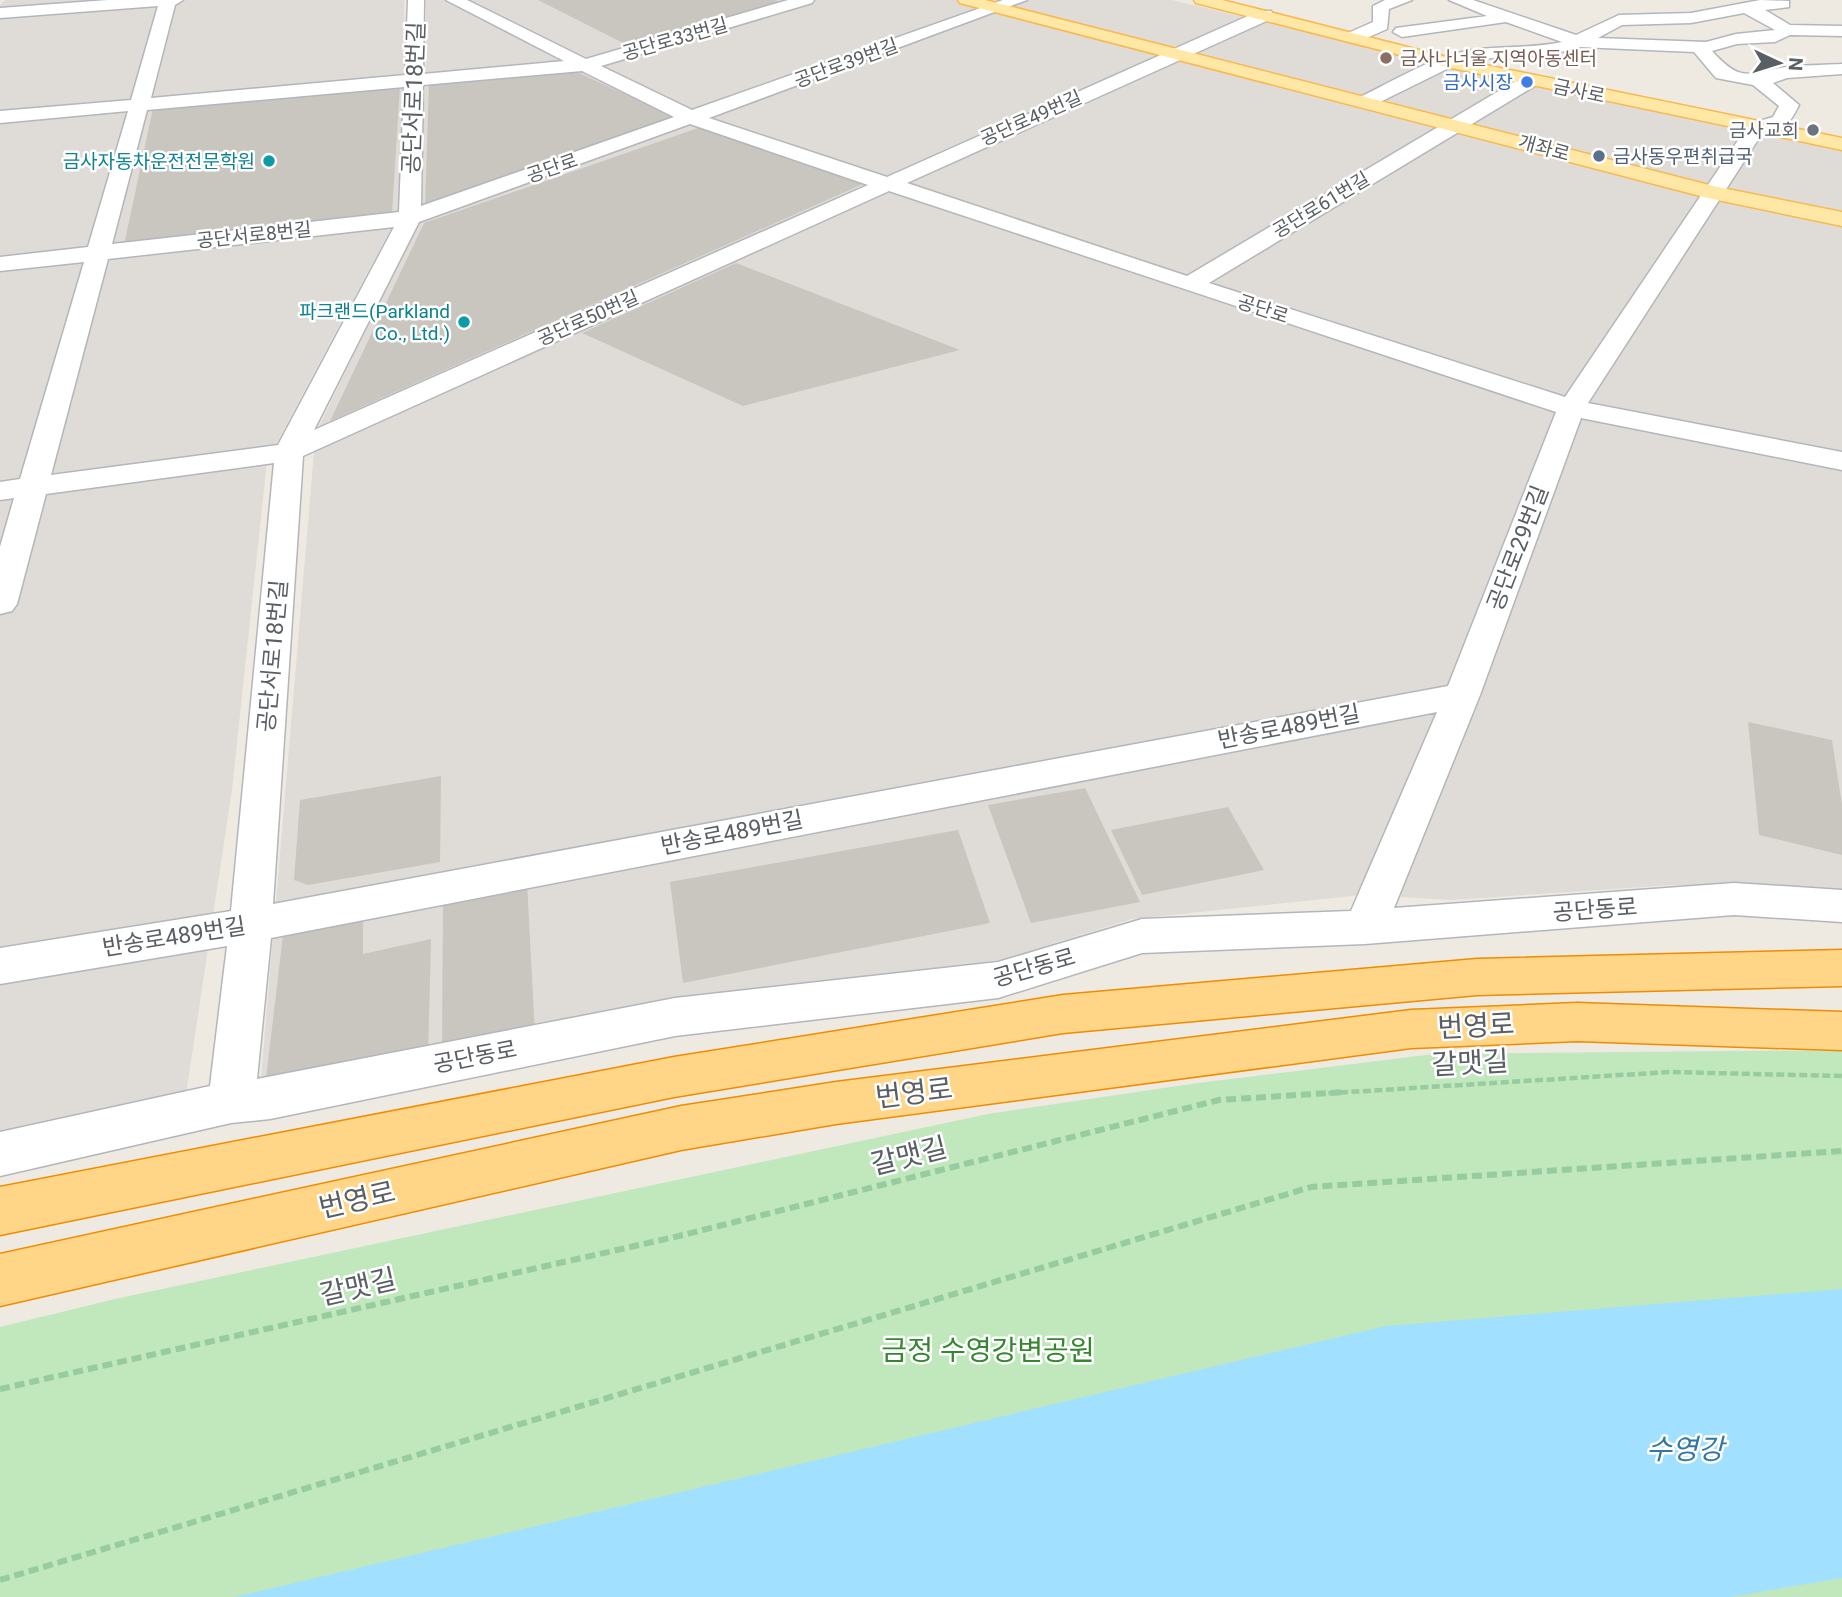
<svg xmlns="http://www.w3.org/2000/svg" width="1842" height="1597" font-family="Roboto,'Noto Sans KR',sans-serif">
<style>
.industrial{fill:#dfdcd7}
.green{fill:#c1e7bd}
.water{fill:#a1e0ff}
.building{fill:#c9c5bf}
.lines{fill:none;stroke-linecap:round;stroke-linejoin:round}
.minor-casing{stroke:#b3b6ba;stroke-width:3}
.major-casing{stroke:#f9b850;stroke-width:3}
.highway-casing{stroke:#f08c00;stroke-width:3}
.path-far1{stroke:#97cba0;stroke-width:4.5;stroke-dasharray:8 3.5;stroke-linecap:butt}
.path{stroke:#97cba0;stroke-width:6;stroke-dasharray:10 5;stroke-linecap:butt}
.minor{fill:#fff;fill-rule:evenodd}
.major{fill:#ffe8a6;fill-rule:evenodd}
.highway{fill:#ffd588;fill-rule:evenodd}
.education-dot{fill:#8d6e63;stroke:#fff;stroke-width:2.5}
.shop-dot{fill:#3f7fe0;stroke:#fff;stroke-width:2.5}
.worship-dot{fill:#6b7280;stroke:#fff;stroke-width:2.5}
.service-dot{fill:#5c6f8a;stroke:#fff;stroke-width:2.5}
.culture-dot{fill:#0f9aa8;stroke:#fff;stroke-width:2.5}
.labels{text-anchor:middle;dominant-baseline:central;stroke-width:5;stroke-linejoin:round;paint-order:stroke}
.far-street-label{font-size:19px;fill:#5a5f64;stroke:#fff}
.far-education-label{font-size:19px;fill:#785e54;stroke:#fff;text-anchor:start}
.far-shop-label{font-size:19px;fill:#366cbe;stroke:#fff;text-anchor:end}
.far-worship-label{font-size:19px;fill:#5b616d;stroke:#fff;text-anchor:end}
.far-service-label{font-size:19px;fill:#4e5e75;stroke:#fff;text-anchor:start}
.far-culture-label{font-size:19px;fill:#0d838f;stroke:#fff;text-anchor:end}
.street-label{font-size:23px;fill:#5a5f64;stroke:#fff}
.near-street-label{font-size:28px;fill:#5a5f64;stroke:#fff}
.near-park-label{font-size:28px;fill:#34862f;stroke:#fff}
.near-water-label{font-size:28px;font-style:italic;fill:#3477a4;stroke:#fff}
</style>
<rect width="100%" height="100%" fill="#eeeae2"/>
<g class="industrial">
<polygon points="5,0 404,0 405,74 403,206 267,461 232,790 185,1101 0,1139 0,5"/>
<polygon points="426,0 1172,0 1243,17 316,432 416,229 426,76"/>
<polygon points="1260,21 1465,70 1842,149 1842,889 1673,885 1451,900 1362,895 1132,919 1000,960 684,1001 260,1090 314,452 551,341 753,253"/>
</g>
<polygon class="green" points="1842,1050 1842,1597 0,1597 0,1327 115,1299 988,1114 1198,1083 1434,1054"/>
<polygon class="water" points="1842,1289 1842,1578 1730,1597 235,1597 1386,1326"/>
<g class="building">
<polygon points="538,0 775,0 787,4 633,48"/>
<polygon points="575,71 674,117 425,207 429,84"/>
<polygon points="400,87 392,213 124,245 153,108"/>
<polygon points="701,127 863,184 330,421 424,223"/>
<polygon points="736,263 960,350 743,406 582,333"/>
<polygon points="1748,722 1832,740 1842,805 1842,855 1759,835"/>
<polygon points="441,776 440,862 308,885 294,880 300,800"/>
<polygon points="1085,788 1140,902 1031,923 988,805"/>
<polygon points="1228,807 1264,870 1142,895 1111,830"/>
<polygon points="958,830 990,923 683,983 670,882"/>
<polygon points="527,882 535,1034 442,1053 443,898"/>
<polygon points="363,921 363,954 431,939 428,1055 265,1087 283,935"/>
</g>
<g class="lines">
<defs>
<g id="minor">
<path d="M108 0H183L175 5 151 98 405 75 408 0H424L423 74 564 61 446 0H467L586 59 788 0H814L812 3 601 66 692 110 1003 0H1027L709 118 887 177 1259 11H1271L1273 15 1271 19 907 183 1187 276 1524 76H1538L1540 80 1538 84 1209 283 1565 397 1749 124 1773 117 1779 106 1753 85 1716 78 1694 52 1580 47 1553 54 1479 59 1453 66 1372 106H1358L1355 102 1358 98C1396 80 1437 53 1480 49 1507 46 1535 48 1562 42L1506 22 1402 37 1393 32 1396 28 1487 16 1449 0H1473L1576 35 1619 15 1691 13 1760 0 1789 1V7L1765 10 1790 25 1842 26V36L1790 35 1775 42 1737 44 1712 51C1742 84 1748 73 1786 67 1804 65 1824 65 1842 64V74L1787 78 1773 83 1799 105C1788 127 1786 126 1763 132L1588 403 1842 452V470L1581 418 1480 695 1394 908 1734 883 1842 890V922L1734 915 1365 944 1142 953 998 998 675 1036 270 1119 231 1123 0 1176V1132L210 1086 227 946 0 984V948L231 911 274 463 46 494 17 604 12 611 0 614V547L14 498 0 500V482L20 479 84 262 0 271V257L88 247 128 111 0 123V111L131 100 158 6 0 18V8ZM1744 13 1775 30 1736 34 1706 42 1598 38 1622 25 1691 23ZM582 71 674 117 421 206 423 85ZM404 87 399 212 112 244 147 110ZM690 124 868 185 314 430 419 222ZM889 191 1556 412 1448 686 273 904 303 456ZM394 227 278 445 51 475 108 259ZM1437 712 1351 911 1142 919 998 962 675 998 257 1079 271 938Z"/>
<polygon points="1385,0 1412,0 1389,9 1387,29 1360,41 1348,41 1345,37 1348,33 1373,22 1373,6"/>
</g>
<g id="major">
<polygon points="958,0 985,0 1717,187 1842,212 1842,226 1708,198 960,3"/>
<polygon points="1194,0 1222,0 1447,57 1842,138 1842,150 1447,67 1196,3"/>
</g>
<g id="highway">
<polygon points="1842,950 1842,986 1477,995 1063,1033 674,1097 0,1235 0,1187 674,1057 1063,995 1477,959"/>
<polygon points="1577,1003 1842,1012 1842,1050 1577,1041 1411,1048 836,1124 681,1150 0,1306 0,1254 681,1106 836,1082 1411,1010"/>
</g>
</defs>
<use href="#minor" class="minor-casing"/>
<use href="#major" class="major-casing"/>
<use href="#highway" class="highway-casing"/>
<polyline class="path-far1" points="1317,1094 1669,1072 1842,1076"/>
<g class="path">
<polyline points="0,1389 679,1236 1219,1100 1345,1092"/>
<polyline points="0,1580 1311,1187 1842,1151"/>
</g>
<use href="#minor" class="minor"/>
<use href="#major" class="major"/>
<use href="#highway" class="highway"/>
</g>
<circle class="education-dot" cx="1386" cy="58" r="7"/>
<circle class="shop-dot" cx="1527" cy="82" r="7"/>
<circle class="worship-dot" cx="1813" cy="130" r="7"/>
<circle class="service-dot" cx="1599" cy="156" r="7"/>
<g class="culture-dot">
<circle cx="269" cy="161" r="7"/>
<circle cx="464" cy="322" r="7"/>
</g>
<g class="labels">
<g class="far-street-label">
<text transform="translate(675 39) rotate(-16)">공단로33번길</text>
<text transform="translate(846 63) rotate(-20)">공단로39번길</text>
<text transform="translate(1579 91) rotate(12)">금사로</text>
<text transform="translate(1031 118) rotate(-24)">공단로49번길</text>
<text transform="translate(1544 148) rotate(15)">개좌로</text>
<text transform="translate(552 168) rotate(-19)">공단로</text>
<text transform="translate(1321 205) rotate(-31)">공단로61번길</text>
<text transform="translate(254 235) rotate(-6)">공단서로8번길</text>
<text transform="translate(1263 309) rotate(18)">공단로</text>
<text transform="translate(588 318) rotate(-24)">공단로50번길</text>
</g>
<g class="far-education-label">
<text x="1400" y="58">금사나너울 지역아동센터</text>
</g>
<g class="far-shop-label">
<text x="1513" y="82">금사시장</text>
</g>
<g class="far-worship-label">
<text x="1799" y="130">금사교회</text>
</g>
<g class="far-service-label">
<text x="1613" y="156">금사동우편취급국</text>
</g>
<g class="far-culture-label">
<text x="255" y="161">금사자동차운전전문학원</text>
<text x="450" y="311">파크랜드(Parkland<tspan x="450" dy="22">Co., Ltd.)</tspan></text>
</g>
<g class="street-label">
<text transform="translate(414 98) rotate(-88)">공단서로18번길</text>
<text transform="translate(1518 548) rotate(-69)">공단로29번길</text>
<text transform="translate(273 656) rotate(-85)">공단서로18번길</text>
<text transform="translate(1289 727) rotate(-11)">반송로489번길</text>
<text transform="translate(732 833) rotate(-11)">반송로489번길</text>
<text transform="translate(1595 910) rotate(-4)">공단동로</text>
<text transform="translate(174 937) rotate(-9)">반송로489번길</text>
<text transform="translate(1034 968) rotate(-16)">공단동로</text>
<text transform="translate(475 1057) rotate(-11)">공단동로</text>
</g>
<g class="near-street-label">
<text transform="translate(1476 1026) rotate(-3)">번영로</text>
<text transform="translate(1470 1063) rotate(-3)">갈맷길</text>
<text transform="translate(914 1093) rotate(-7)">번영로</text>
<text transform="translate(909 1156) rotate(-14)">갈맷길</text>
<text transform="translate(357 1200) rotate(-13)">번영로</text>
<text transform="translate(358 1287) rotate(-13)">갈맷길</text>
</g>
<g class="near-park-label">
<text x="988" y="1350">금정 수영강변공원</text>
</g>
<g class="near-water-label">
<text x="1685" y="1449">수영강</text>
</g>
</g>
<g transform="translate(1779 63) rotate(94)" stroke="#ffffff" stroke-width="5" paint-order="stroke">
<path d="M0-5L12 26L0 18L-12 26Z" fill="#5a5f64"/>
<text y="-10" font-size="19" font-weight="bold" text-anchor="middle" fill="#5a5f64">N</text>
</g>
</svg>
